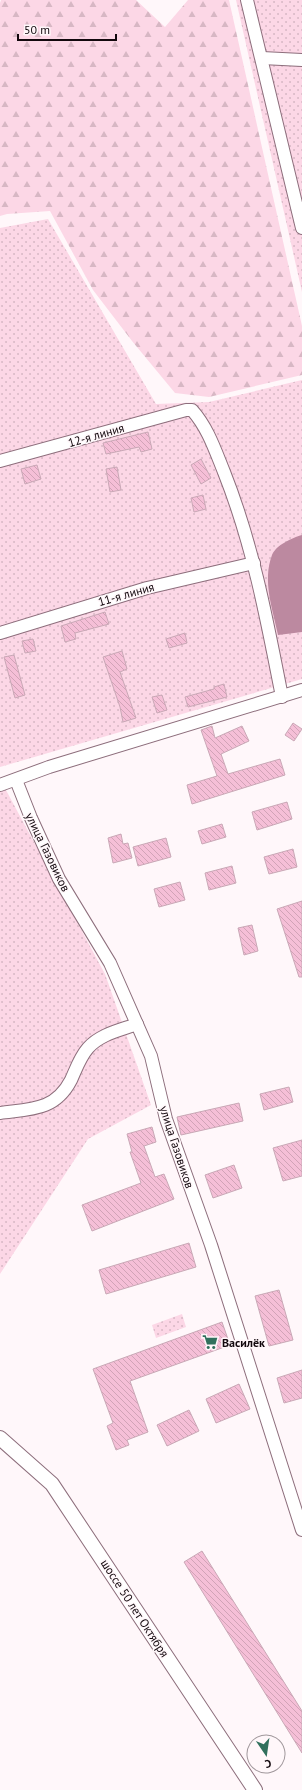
<svg xmlns="http://www.w3.org/2000/svg" width="302" height="1790" font-family="'PT Sans',sans-serif">
<style>
.forest{fill:url(#forest-firs)}
.park{fill:url(#park-dots)}
.water{fill:#bc89a0}
.building{fill:url(#building-back-hatch);stroke:#c9a8b6}
.lines{fill:none;stroke-linecap:round;stroke-linejoin:round}
.minor-casing{stroke:#8d6e7c;stroke-width:14}
.tertiary-casing{stroke:#8d6e7c;stroke-width:16}
.minor{stroke:#fff;stroke-width:12}
.tertiary{stroke:#fff;stroke-width:14}
.labels{text-anchor:middle;dominant-baseline:central;stroke-width:3;stroke-linejoin:round;paint-order:stroke}
.street-label{font-size:12px;fill:#12080d;stroke:#fff7fa}
.poi-label{font-size:12px;font-weight:bold;fill:#12080d;stroke:#fff7fa;text-anchor:start}
</style>
<defs>
<pattern id="forest-firs" width="22" height="20" patternUnits="userSpaceOnUse"><rect width="22" height="20" fill="#fcd7e6"/><path d="M5 1l3.5 6h-7zM16 11l3.5 6h-7z" fill="#d7b7c4"/></pattern>
<pattern id="park-dots" width="8" height="8" patternUnits="userSpaceOnUse"><rect width="8" height="8" fill="#fcd7e6"/><path d="M2 2h.1M6 6h.1" fill="none" stroke="#d7b7c4" stroke-width="1.8" stroke-linecap="round"/></pattern>
<pattern id="building-back-hatch" width="6" height="6" patternUnits="userSpaceOnUse"><rect width="6" height="6" fill="#f5bfd7"/><path d="M-1 5l2 2M0 0l6 6M5-1l2 2" fill="none" stroke="#d1a3b7"/></pattern>
</defs>
<rect width="100%" height="100%" fill="#fff7fa"/>
<polygon class="forest" points="1,0 136,0 165,27 188,0 229,0 302,326 302,375 209,397 175,393 132,341 93,290 50,211 7,214 0,216 0,3"/>
<g class="park">
<polygon points="236,0 302,0 302,292"/>
<polygon points="48,219 156,404 209,402 302,380 302,679 0,767 0,228"/>
<polygon points="0,779 105,974 151,1105 88,1139 0,1274"/>
<polygon points="182,1314 186,1327 156,1338 152,1325"/>
</g>
<path class="water" d="M302 535V632L278 635C273 610 262 581 272 555 276 545 292 538 302 535Z"/>
<g class="building">
<polygon points="148,432 152,449 141,452 139,447 106,454 103,443"/>
<polygon points="201,459 211,478 201,484 191,465"/>
<polygon points="37,465 41,479 25,484 21,469"/>
<polygon points="117,467 121,490 110,492 106,469"/>
<polygon points="203,495 206,509 194,512 191,498"/>
<polygon points="105,612 109,624 75,633 76,639 65,642 61,626"/>
<polygon points="185,633 187,643 169,648 166,639"/>
<polygon points="33,639 36,651 25,653 22,641"/>
<polygon points="122,651 127,669 120,672 136,718 123,722 120,707 103,657"/>
<polygon points="14,655 25,695 15,698 4,657"/>
<polygon points="224,684 227,697 188,707 185,697 214,689 214,687"/>
<polygon points="162,695 167,710 157,713 152,697"/>
<polygon points="293,723 302,729 294,741 285,735"/>
<polygon points="212,726 215,738 242,726 249,741 221,754 228,774 280,759 285,775 192,804 187,785 217,776 201,730"/>
<polygon points="287,802 292,819 257,830 252,812"/>
<polygon points="222,824 226,837 202,844 198,831"/>
<polygon points="121,834 123,844 128,843 132,858 113,863 108,838"/>
<polygon points="166,838 171,857 138,866 133,847"/>
<polygon points="293,849 297,867 269,874 264,857"/>
<polygon points="232,866 236,883 209,890 205,873"/>
<polygon points="180,882 185,900 159,907 154,889"/>
<polygon points="302,901 302,977 299,977 277,909"/>
<polygon points="252,925 258,951 244,955 238,928"/>
<polygon points="289,1087 293,1102 264,1110 260,1094"/>
<polygon points="239,1103 243,1121 181,1135 177,1117"/>
<polygon points="152,1127 156,1142 144,1146 155,1177 164,1174 174,1199 92,1231 82,1205 141,1183 130,1152 132,1152 127,1134"/>
<polygon points="302,1140 302,1176 283,1181 273,1148"/>
<polygon points="234,1165 242,1188 213,1198 205,1175"/>
<polygon points="189,1243 196,1267 106,1294 99,1270"/>
<polygon points="279,1290 293,1340 269,1346 255,1296"/>
<polygon points="222,1322 230,1345 130,1381 148,1432 127,1440 129,1445 116,1450 107,1426 113,1423 93,1369"/>
<polygon points="302,1370 302,1398 284,1403 277,1378"/>
<polygon points="239,1384 250,1409 216,1423 206,1399"/>
<polygon points="189,1410 199,1431 167,1446 157,1425"/>
<polygon points="202,1551 302,1711 302,1753 184,1562"/>
</g>
<g class="lines">
<defs>
<g id="minor">
<polyline points="247,0 302,228"/>
<polyline points="262,58 302,60"/>
<path d="M0 461 186 410H192C208 428 215 450 224 472 253 545 267 620 282 697"/>
<polyline points="0,633 147,588 254,563"/>
<polyline points="16,780 31,818 59,879 110,963 151,1056 166,1119 211,1245 302,1530"/>
<polyline points="0,785 49,767 302,690"/>
<path d="M0 1113C30 1109 55 1111 71 1080 76 1069 80 1057 88 1048 100 1034 121 1030 137 1024"/>
</g>
<polyline id="tertiary" points="0,1438 52,1484 255,1790"/>
</defs>
<use href="#minor" class="minor-casing"/>
<use href="#tertiary" class="tertiary-casing"/>
<use href="#minor" class="minor"/>
<use href="#tertiary" class="tertiary"/>
</g>
<defs>
<symbol id="supermarket-bare" viewBox="-9 -9 18 18"><path d="M-6-5.5h2.5l.6 2H6L4.5 2H-2.5L-4.4-4H-6ZM-1.5 3.2a1.3 1.3 0 1 0 .1 0ZM3 3.2a1.3 1.3 0 1 0 .1 0Z" fill="#31705d" stroke="#fff7fa" stroke-width="2.5" paint-order="stroke"/></symbol>
</defs>
<g fill-rule="evenodd">
<use href="#supermarket-bare" x="199" y="1331" width="22" height="22"/>
</g>
<g class="labels">
<g class="street-label">
<text transform="translate(96 435) rotate(-16)">12-я линия</text>
<text transform="translate(126 594) rotate(-16)">11-я линия</text>
<text transform="translate(48 852) rotate(64)">улица Газовиков</text>
<text transform="translate(177 1147) rotate(72)">улица Газовиков</text>
<text transform="translate(135 1608) rotate(57)">шоссе 50 лет Октября</text>
</g>
<g class="poi-label">
<text x="222" y="1342">Василёк</text>
</g>
</g>
<g transform="translate(266 1754) rotate(167)"><circle r="19" fill="#fff7fa" stroke="#a0979b"/>
<path d="M0-3L7 15L0 10L-7 15Z" fill="#31705d"/>
<text y="-6" font-size="11" font-weight="bold" text-anchor="middle" fill="#12080d">С</text>
</g>
<path d="M18 34v6h98v-6" fill="none" stroke="#12080d" stroke-width="2"/>
<text x="24" y="34" font-size="12" fill="#12080d" stroke="#fff7fa" stroke-width="3" paint-order="stroke">50 m</text>
</svg>
